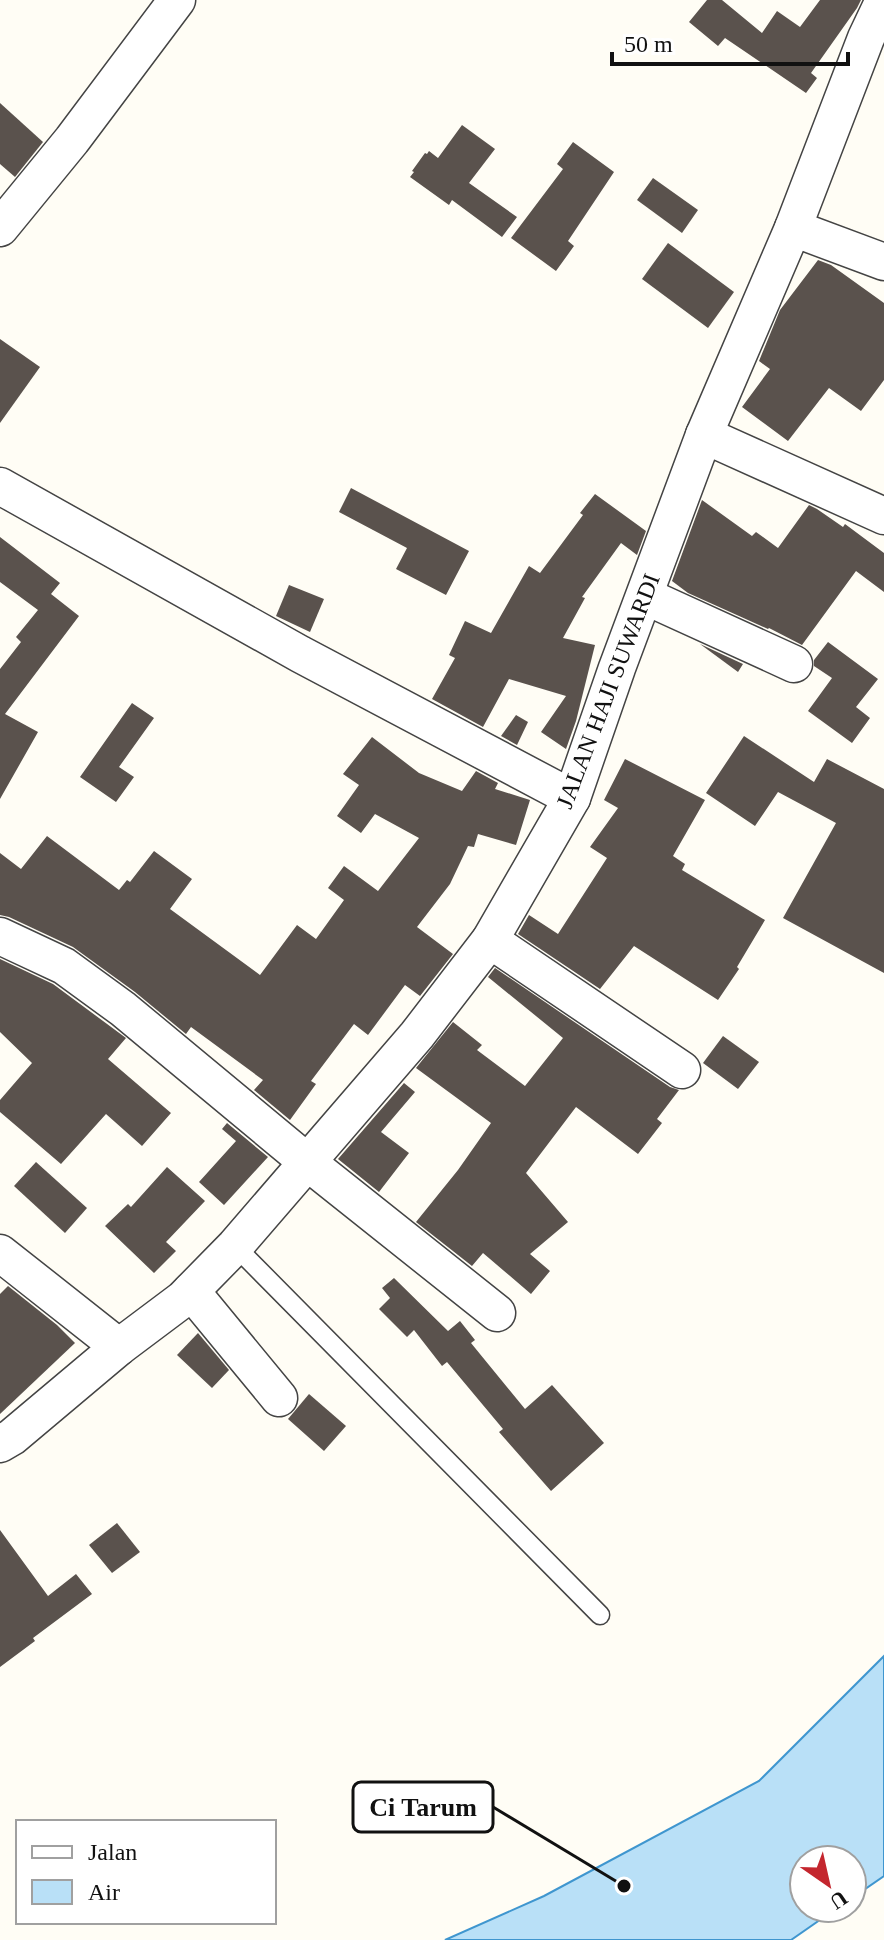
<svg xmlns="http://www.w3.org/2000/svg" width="884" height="1940" font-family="'Times New Roman',serif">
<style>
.water{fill:#b9e0f7;stroke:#3f96cf;stroke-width:2}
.building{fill:#5a524d}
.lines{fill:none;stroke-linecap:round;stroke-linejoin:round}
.lane-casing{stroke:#444;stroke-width:21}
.street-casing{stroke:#444;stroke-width:39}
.lane{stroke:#fff;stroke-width:18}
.street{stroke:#fff;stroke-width:36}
.labels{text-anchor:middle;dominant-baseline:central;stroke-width:8;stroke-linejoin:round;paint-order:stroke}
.street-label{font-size:24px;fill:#111;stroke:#fff}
.leader{fill:none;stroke:#111;stroke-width:3}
.callout-dot{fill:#111;stroke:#fff;stroke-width:3}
.callout{fill:#fff;stroke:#111;stroke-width:3}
.callout-label{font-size:26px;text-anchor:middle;font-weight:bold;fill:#111}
</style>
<rect width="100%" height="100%" fill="#fffdf5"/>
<polygon class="water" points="884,1656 884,1876 852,1898 852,1860 804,1860 804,1908 837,1908 791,1940 445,1940 544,1896 759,1781"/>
<g class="building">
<polygon points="707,0 722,0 762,33 777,11 800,27 820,0 861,0 857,8 811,73 817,78 806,93 725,38 718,46 689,22"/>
<polygon points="0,103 43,142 15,177 0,164"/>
<polygon points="462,125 495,149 469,183 517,217 502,237 452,200 449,205 410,177 414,172 412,171 425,153 427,154 429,151 438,158"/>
<polygon points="573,142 614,172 568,241 574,246 556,271 511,238 563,169 557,164"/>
<polygon points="653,178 698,210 682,233 637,200"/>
<polygon points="668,243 734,292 708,328 642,279"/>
<polygon points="818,260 831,265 884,303 884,380 861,411 829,388 788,441 742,407 770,369 759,361 780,310"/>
<polygon points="0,339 40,367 0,423"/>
<polygon points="351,488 469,551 446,595 396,569 407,548 339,512"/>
<polygon points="595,494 646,531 637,555 621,543 582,597 585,598 563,638 595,645 576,721 566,749 541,732 566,696 509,679 483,727 432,699 455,658 449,655 465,621 491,633 529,566 540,573 583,515 580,513"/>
<polygon points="702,500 752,536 756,532 778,548 809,505 817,509 843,527 845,524 884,553 884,592 856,571 802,645 769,628 768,629 688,593 672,581"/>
<polygon points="0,537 60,583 51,594 79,616 5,714 38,732 0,799 0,669 21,642 16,637 38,610 0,582"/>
<polygon points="289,585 324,599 310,632 276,616"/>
<polygon points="828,642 878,679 856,707 870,718 852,743 808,711 832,678 814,666 814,660"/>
<polygon points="700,644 743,664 738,672"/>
<polygon points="132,703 154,718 119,767 134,777 116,802 80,777"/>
<polygon points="516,715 528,722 517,745 501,736"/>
<polygon points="744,736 814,782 827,759 884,789 884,973 783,918 836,823 778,792 755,826 706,793"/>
<polygon points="372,737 419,773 462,791 476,771 498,783 495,789 530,800 516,845 478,834 474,847 468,846 450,884 417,927 453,954 420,996 405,985 368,1035 354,1024 311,1081 316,1084 290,1120 254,1090 263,1080 191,1027 186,1034 135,992 73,947 9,917 0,915 0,853 21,869 47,836 119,890 127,880 130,882 154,851 192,879 170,909 260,975 297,925 316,939 344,900 328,888 344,866 378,891 419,838 375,814 361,833 337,816 359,785 343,774"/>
<polygon points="625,759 705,800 673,856 685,864 682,870 765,920 737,967 739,969 718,1000 634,946 600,989 518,934 529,915 558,934 607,858 590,847 618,808 604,800"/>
<polygon points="0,959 53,984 126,1038 108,1059 171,1113 142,1146 106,1114 61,1164 0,1112 0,1100 32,1063 0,1032"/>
<polygon points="495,968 670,1087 679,1090 657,1119 662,1123 638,1154 576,1107 526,1173 568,1222 530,1254 550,1271 531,1294 483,1253 472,1266 416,1222 458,1170 491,1123 416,1068 453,1022 482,1045 477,1050 525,1086 563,1038 488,977"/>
<polygon points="723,1036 759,1062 738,1089 703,1063"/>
<polygon points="404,1083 415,1092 381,1132 409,1153 379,1192 338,1159"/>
<polygon points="227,1123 268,1157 224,1205 199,1182 236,1141 222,1129"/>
<polygon points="36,1162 87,1208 65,1233 14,1186"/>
<polygon points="167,1167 205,1201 166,1242 176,1251 154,1273 105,1226 128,1204 131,1207"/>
<polygon points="394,1278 448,1331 460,1321 475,1340 471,1343 525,1409 552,1385 604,1443 551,1491 499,1432 503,1429 447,1362 442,1366 414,1330 407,1337 379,1309 390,1298 382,1288"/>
<polygon points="8,1286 57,1325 75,1343 0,1414 0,1294"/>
<polygon points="198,1333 229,1370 212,1388 177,1355"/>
<polygon points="309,1394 346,1426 324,1451 288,1419"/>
<polygon points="117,1523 140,1552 112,1573 89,1545"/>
<polygon points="0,1530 48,1596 76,1574 92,1594 33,1638 35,1641 0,1667"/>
</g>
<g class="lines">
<defs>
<polyline id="lane" points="235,1246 600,1615"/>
<g id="street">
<polyline points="0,228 72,140 177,0"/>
<polyline points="793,228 884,262"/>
<polyline points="704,435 884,516"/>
<polyline points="0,486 300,654 572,798"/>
<polyline points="645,596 794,664"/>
<polyline points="0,936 64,966 123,1009 306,1161 497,1313"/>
<polyline points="490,940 682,1070"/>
<polyline points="0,1253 119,1347"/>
<polyline points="191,1291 279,1398"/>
<polyline points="0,1444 12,1437 119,1347 183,1299 235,1246 417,1035 490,940 572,798 617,668 704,435 793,228 866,38 884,0"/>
</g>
</defs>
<use href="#lane" class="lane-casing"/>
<use href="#street" class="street-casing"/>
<use href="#lane" class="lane"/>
<use href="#street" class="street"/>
</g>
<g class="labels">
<g class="street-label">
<text transform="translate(608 691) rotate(-69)">JALAN HAJI SUWARDI</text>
</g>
</g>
<path class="leader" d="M624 1886L493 1807"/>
<circle class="callout-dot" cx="624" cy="1886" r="8"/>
<rect class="callout" x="353" y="1782" width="140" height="50" rx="8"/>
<g class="callout-label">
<text x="423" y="1816">Ci Tarum</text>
</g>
<rect x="16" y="1820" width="260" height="104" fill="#ffffff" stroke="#a0a0a0" stroke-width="2"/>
<rect x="32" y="1846" width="40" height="12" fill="#ffffff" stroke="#a0a0a0" stroke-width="2"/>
<text x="88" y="1860" font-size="24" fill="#111111">Jalan</text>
<rect x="32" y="1880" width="40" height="24" fill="#b9e0f7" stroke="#a0a0a0" stroke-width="2"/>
<text x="88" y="1900" font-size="24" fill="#111111">Air</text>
<g transform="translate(828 1884) rotate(146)"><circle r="38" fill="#ffffff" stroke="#a0a0a0" stroke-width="2"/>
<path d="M0-6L14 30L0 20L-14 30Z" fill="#c4262e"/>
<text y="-12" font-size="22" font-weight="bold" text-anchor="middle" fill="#111111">U</text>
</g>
<path d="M612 52v12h236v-12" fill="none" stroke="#111111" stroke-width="4"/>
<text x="624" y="52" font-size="24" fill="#111111" stroke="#ffffff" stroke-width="6" paint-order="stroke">50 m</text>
</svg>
